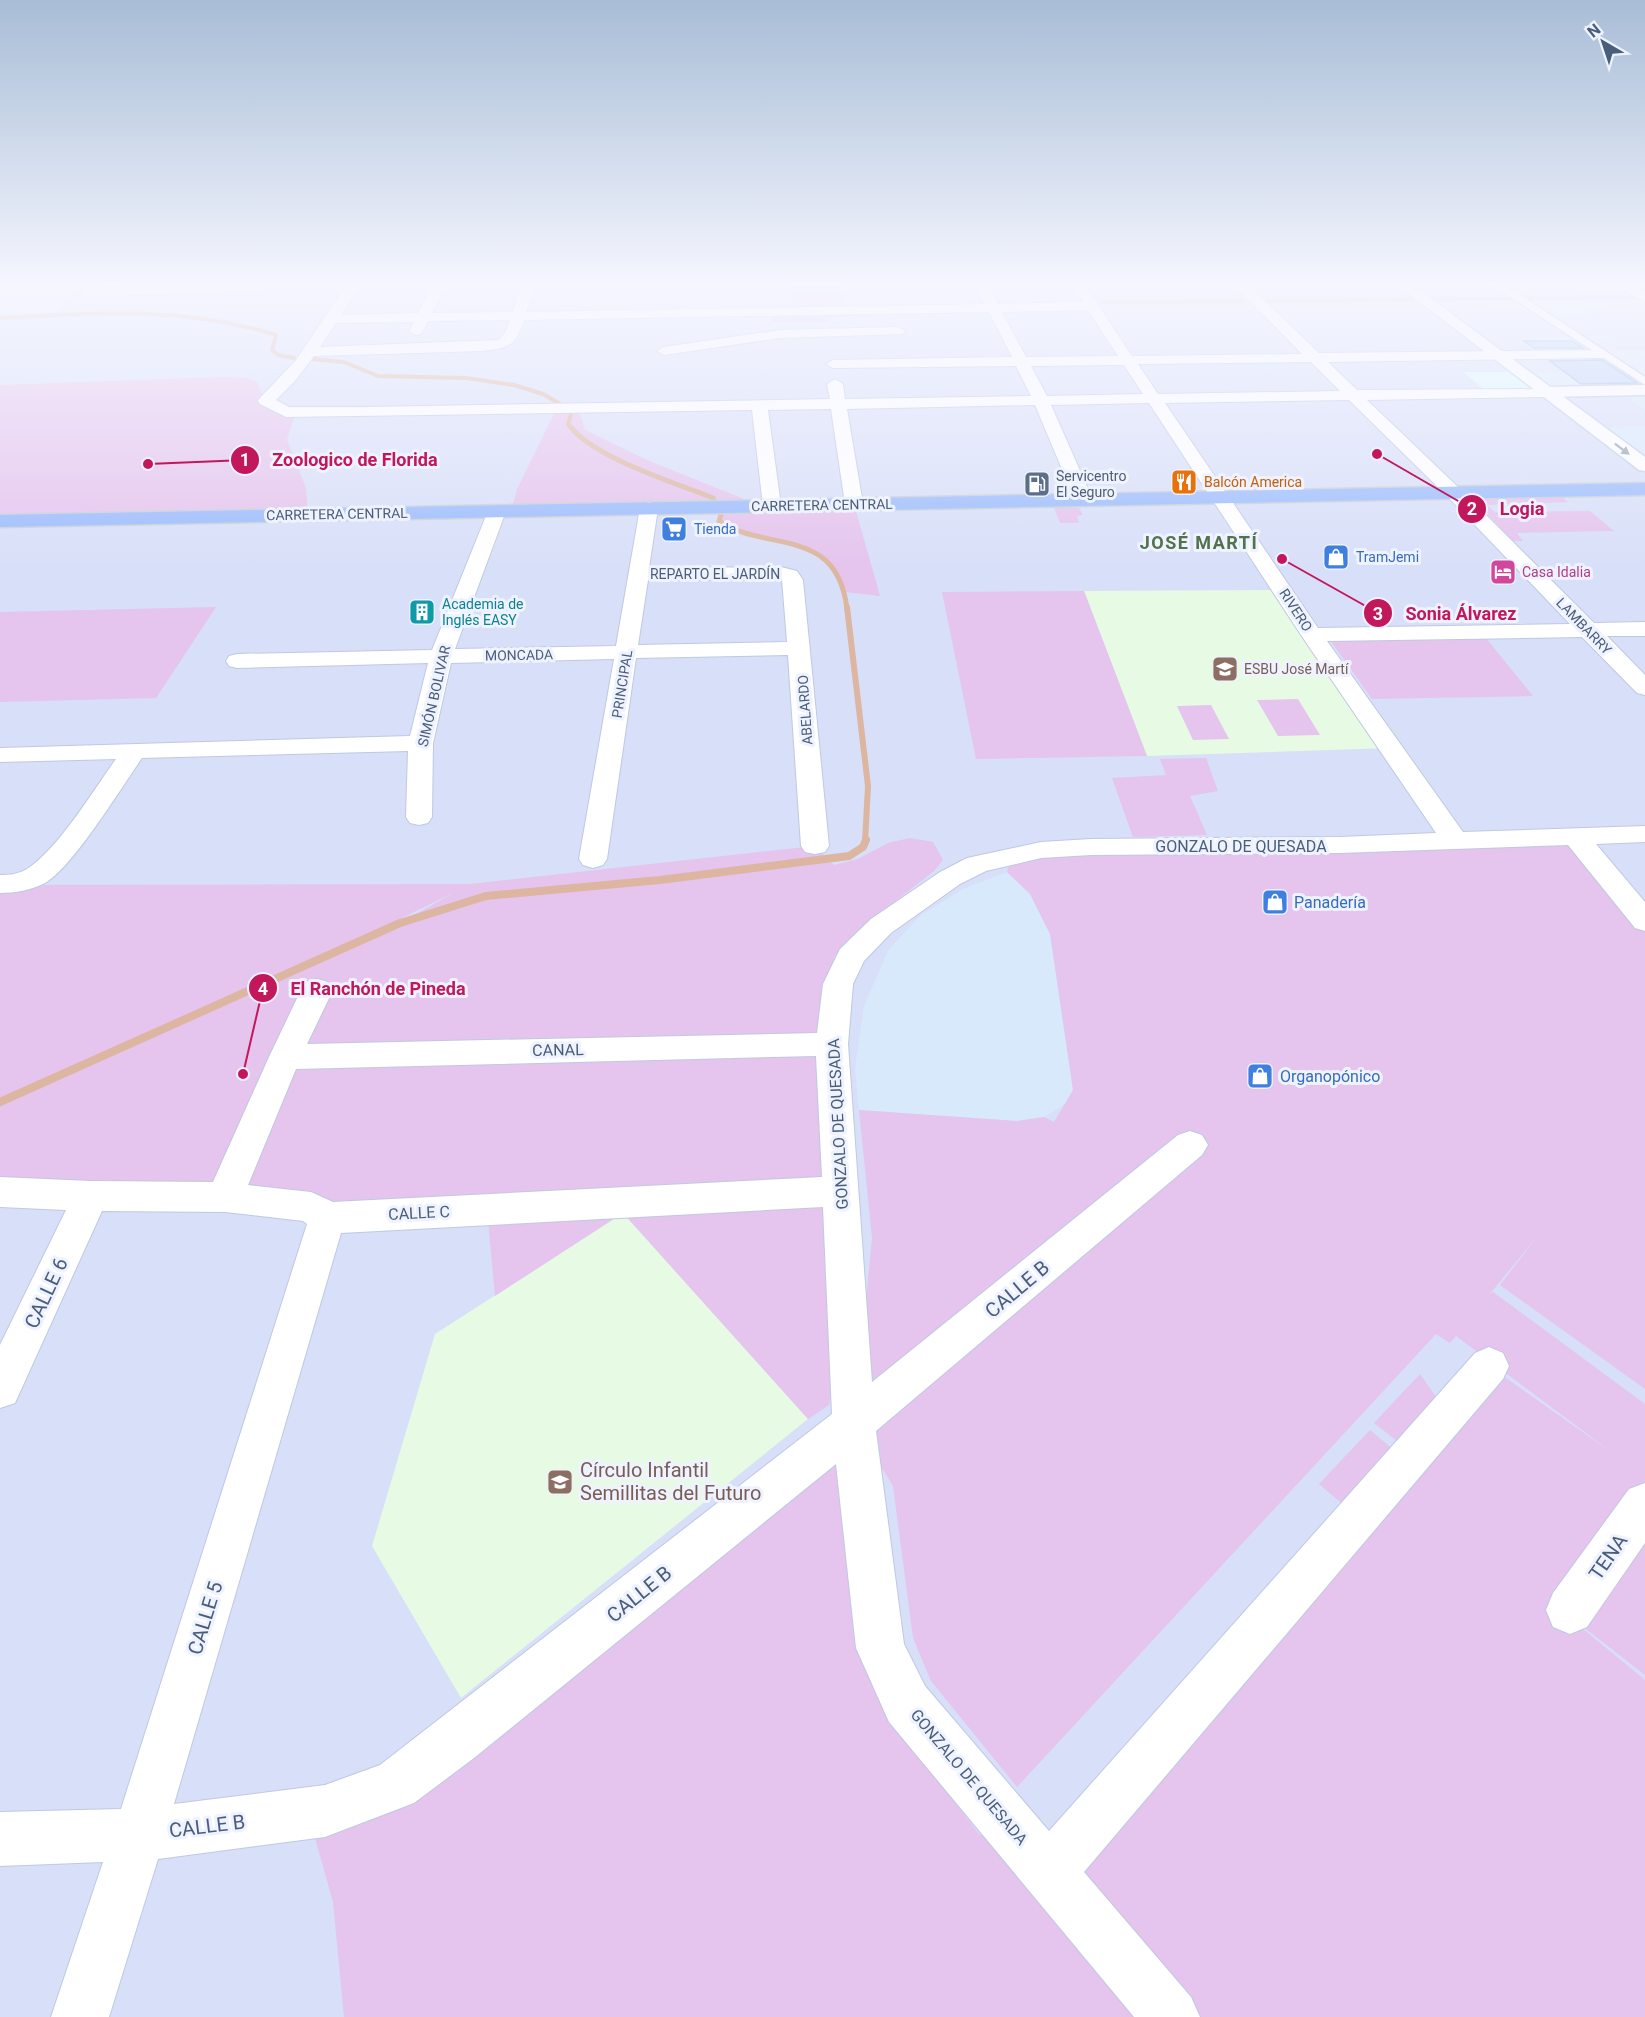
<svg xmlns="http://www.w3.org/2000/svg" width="1645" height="2017" font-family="Roboto,sans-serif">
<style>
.residential{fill:#d8dff8}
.commercial{fill:#d8e9fb}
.education{fill:#e7fae4}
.medical{fill:#daf9fc}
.green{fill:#e5c4ed;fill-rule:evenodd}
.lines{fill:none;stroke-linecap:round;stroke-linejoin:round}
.stream-far3{stroke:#dcb6a0;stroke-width:4}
.stream-far2{stroke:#dcb6a0;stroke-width:5}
.stream-far1{stroke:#dcb6a0;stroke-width:6}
.stream{stroke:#dcb6a0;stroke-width:8}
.building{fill:#bdd3f5;stroke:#9dbbe9;stroke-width:1.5}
.pedestrian-casing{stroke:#bfc9e2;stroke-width:3}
.minor-casing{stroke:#bfc9e2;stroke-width:2}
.tertiary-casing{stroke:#bfc9e2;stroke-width:3}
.secondary-casing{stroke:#c1cfeb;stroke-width:3}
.trunk-casing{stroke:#c8cfd7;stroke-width:3}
.pedestrian{fill:#fff;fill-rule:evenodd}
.minor{fill:#fff;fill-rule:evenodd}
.tertiary{fill:#fff;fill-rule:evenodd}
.secondary{fill:#fff;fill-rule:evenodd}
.trunk{fill:#9cbcfd;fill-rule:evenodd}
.oneway{fill:#929eaf}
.labels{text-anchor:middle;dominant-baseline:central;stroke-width:6;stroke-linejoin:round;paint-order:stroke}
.far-service-label{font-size:14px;fill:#4e5e75;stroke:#eff2ff;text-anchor:start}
.far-food-label{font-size:14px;fill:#c56008;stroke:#eff2ff;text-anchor:start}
.far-street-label{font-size:14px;fill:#495e7a;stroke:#eff2ff}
.far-shop-label{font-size:14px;fill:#366cbe;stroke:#eff2ff;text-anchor:start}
.far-hotel-label{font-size:14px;fill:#b23c85;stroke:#eff2ff;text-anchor:start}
.far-culture-label{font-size:14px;fill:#0d838f;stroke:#eff2ff;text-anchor:start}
.far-education-label{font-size:14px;fill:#785e54;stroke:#eff2ff;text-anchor:start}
.street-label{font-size:16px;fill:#495e7a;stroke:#eff2ff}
.shop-label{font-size:16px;fill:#366cbe;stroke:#eff2ff;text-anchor:start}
.far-district-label{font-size:18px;font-weight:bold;letter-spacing:1.5px;fill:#51734c;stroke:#eff2ff}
.near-street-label{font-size:20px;fill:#495e7a;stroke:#eff2ff}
.near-education-label{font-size:20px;fill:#785e54;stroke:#eff2ff;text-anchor:start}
.leader{fill:none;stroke:#c2185b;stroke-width:2}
.callout-dot{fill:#c2185b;stroke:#eff2ff;stroke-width:2}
.mark-label{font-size:18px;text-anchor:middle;font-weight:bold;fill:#fff}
.callout-label{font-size:18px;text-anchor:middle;font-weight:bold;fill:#c2185b;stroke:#eff2ff;stroke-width:6;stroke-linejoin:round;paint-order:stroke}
</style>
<rect width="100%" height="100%" fill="#e8ebfe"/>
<polygon class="residential" points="79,286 1645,286 1645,2017 0,2017 0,314 55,312"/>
<g class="commercial">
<polygon points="1456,286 1499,286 1517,298 1599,297 1581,286 1621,286 1643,298 1599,299 1613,308 1577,311 1580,313 1589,313 1596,319 1546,317 1534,309 1490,310"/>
<polygon points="1611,335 1623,343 1526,343 1524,341 1532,341 1526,337"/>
<polygon points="1598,351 1645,351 1645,410 1618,390 1544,392 1518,372 1592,371 1568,354"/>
<polygon points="1645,427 1645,466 1594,428"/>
<polygon points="1007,872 1030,894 1050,934 1073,1090 1067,1103 1044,1117 1017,1121 859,1110 855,1069 864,1006 889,949 921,915 963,889"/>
</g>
<g class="education">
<polygon points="1283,590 1391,748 1147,756 1084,591"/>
<polygon points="623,1213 808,1419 461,1698 372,1546 435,1334"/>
</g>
<polygon class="medical" points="1463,372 1518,372 1544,392 1487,392"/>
<g class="green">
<polygon points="790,286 841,286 845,308 871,308 872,315 833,317 826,322 771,322 775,310 792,309"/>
<polygon points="225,377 246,378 257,382 264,398 295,414 287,440 306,488 308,515 0,521 0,385"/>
<path d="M556 410 579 411 585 430 647 460 749 501 854 504 880 596 845 592 827 561 801 545 728 527 719 521C724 509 735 505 746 501L513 504 517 489Z"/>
<polygon points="1561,496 1568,502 1487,505 1495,512 1590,511 1614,531 1517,533 1523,541 1513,541 1471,497"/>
<polygon points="1054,508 1079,508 1083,515 1077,516 1079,523 1060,523"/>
<polygon points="1084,591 1147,756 976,759 942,592"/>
<polygon points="216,607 156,698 0,702 0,612"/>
<polygon points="1485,637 1533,696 1372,699 1330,640"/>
<polygon points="1298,699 1320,735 1278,736 1257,700"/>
<polygon points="1211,705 1229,739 1193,740 1177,706"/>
<polygon points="1206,758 1218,791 1190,796 1207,835 1133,837 1112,778 1166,775 1160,759"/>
<path d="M910 838 933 842 943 860 934 871 865 925 833 958 851 956 834 1374 829 1405 808 1419 623 1213 495 1296 488 1220 0 1192V885L470 884 815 846 834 865 858 859 888 843ZM455 892 400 923 302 967Z"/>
<path d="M1577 838 1645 920V1389L1500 1285 1540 1233 1489 1295 1493 1292 1645 1404V1675L1542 1595 1645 1680V2017H344L333 1902 308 1813 396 1785 854 1423 872 1238 859 1110 1017 1121 1044 1117 1054 1122 1073 1090 1050 934 1030 894 1007 872 1011 856ZM1436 1334 1450 1343 1456 1336 1614 1454 1489 1366 1049 1871 979 1834 889 1715 864 1641 840 1510 855 1424 893 1486 913 1638 931 1681 1017 1787Z"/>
<polygon points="1420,1374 1440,1403 1402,1445 1374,1423"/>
<polygon points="1370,1430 1395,1451 1345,1506 1319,1484"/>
</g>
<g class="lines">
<g class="stream-far3">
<polyline points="1263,301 1645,297"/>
<polyline points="1102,302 1243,301"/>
<path d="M0 318C95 313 184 306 276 335L272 350 278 355 294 358"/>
<polyline points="312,359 344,362 378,376 466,378 514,385 543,394 572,411 568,424 571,428"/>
</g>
<path class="stream-far2" d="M570 426C592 457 676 483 713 498L721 515 719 521C767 553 837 525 847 609"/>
<polyline class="stream-far1" points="847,607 868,786 865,842"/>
<polyline class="stream" points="0,1102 400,923 486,896 660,880 849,856 863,847 866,840"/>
</g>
<g class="building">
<polygon points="1524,341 1572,341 1583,348 1534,348"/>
<polygon points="1602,360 1637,383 1581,384 1550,361"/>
</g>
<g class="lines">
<defs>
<polygon id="pedestrian" points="1494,286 1506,286 1645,377 1645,385"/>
<g id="minor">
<polygon points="156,286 269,286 263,290 88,297 82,293 88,289"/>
<path d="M346 286H359L341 315 418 313 432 286H445L432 313 513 312 521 286H534L526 312 985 304 978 290 983 286 989 287 998 304 1083 302 1075 290 1080 286 1086 287 1132 356 1302 354 1235 286H1249L1319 353 1602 350 1609 354 1602 358 1328 362 1357 390 1549 389 1552 392 1549 395 1544 397 1367 400 1460 489 1594 623 1645 622V636H1607L1645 675V695L1637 693 1582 637 1327 641 1463 832 1645 826V842L1596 844 1645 902V931L1635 928 1568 845 1339 853 1091 855 1041 858 986 871 960 884 891 933 864 961 853 984 848 1044 872 1382 1178 1135 1190 1131 1202 1135 1208 1145 1202 1155 876 1431 904 1644 925 1686 1049 1831 1475 1353 1489 1347 1503 1353 1509 1366 1503 1379 1084 1872 1191 1997 1200 2017H1134L889 1722 856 1648 836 1464 474 1758 414 1803 325 1837 158 1859 109 2017H51L103 1862 0 1866V1812L121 1809 307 1224 303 1221 225 1212 102 1211 15 1403 0 1408V1345L66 1210 0 1207V1177L91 1181 213 1182 269 1057 301 990 306 982 317 979 328 982 333 990 307 1044 817 1033 823 984 840 949 871 919 940 872 967 858 1041 842 1091 839 1339 837 1436 833 1301 635 1149 403 1051 405 1093 500 1090 504H1078L1075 500 1035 405 847 409 863 504 861 508H847L845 504 831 409 768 410 781 506 779 510H765L763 506 752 410 286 417 260 404 258 401 260 398 296 360ZM1088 310 1118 356 1026 357 1002 312ZM989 312 1012 357 833 360 826 364 833 368 1016 366 1031 396 845 399 843 384 835 379 827 384 830 399 367 407H289L276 400 295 381 314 356 483 351C510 347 515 347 524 320ZM510 320 506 331 499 340 320 347 336 323 414 322 409 331 416 335 421 334 428 321ZM1311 362 1340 391 1158 394 1138 364ZM1124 365 1143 394 1047 396 1031 366ZM1349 400 1448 497 1570 624 1318 628 1165 403ZM816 1056 822 1177 333 1202 311 1192 248 1185 296 1069ZM823 1207 832 1414 380 1765 325 1785 174 1804 341 1233Z"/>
<polygon points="898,327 905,331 903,334 780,338 664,355 657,351 664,347 780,330"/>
<path d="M649 502 656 504 658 508 649 568 781 567 797 571 803 580 829 846 825 852 815 854 805 852 801 846 788 655 636 658 607 859 603 865 593 868 583 865 579 859 614 659 451 663 433 743 432 817 428 823 419 825 410 823 406 817 408 751 142 758C121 788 73 867 45 883 31 890 15 893 0 893V875C9 875 19 874 27 869 60 847 92 792 116 759L0 762V748L410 736 428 663 237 668 229 666 226 661 229 656 237 654 432 650 488 511 490 507H504L506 511 455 649 616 646 640 508 642 504ZM782 579 787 642 638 645 648 580Z"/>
<polygon points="1645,1483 1645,1543 1587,1627 1570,1634 1553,1627 1546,1610 1553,1593 1629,1489"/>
</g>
<polygon id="tertiary" points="1645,385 1645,395 1544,397 1536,392 1544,387"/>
<g id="secondary">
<polygon points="1399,286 1414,286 1645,457 1645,471 1639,470"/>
<polygon points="1618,286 1634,286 1645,292 1645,302"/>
</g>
<polygon id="trunk" points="1645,483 1645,495 0,527 0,515"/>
</defs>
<use href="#pedestrian" class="pedestrian-casing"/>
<use href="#minor" class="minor-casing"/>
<use href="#tertiary" class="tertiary-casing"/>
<use href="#secondary" class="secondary-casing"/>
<use href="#trunk" class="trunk-casing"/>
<use href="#pedestrian" class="pedestrian"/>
<use href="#minor" class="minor"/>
<use href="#tertiary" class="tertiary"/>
<use href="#secondary" class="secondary"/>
<use href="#trunk" class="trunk"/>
</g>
<defs><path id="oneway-solid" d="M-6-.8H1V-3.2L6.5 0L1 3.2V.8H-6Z" transform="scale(1.5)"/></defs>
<use class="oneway" href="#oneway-solid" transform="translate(1622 449) rotate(37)"/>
<linearGradient id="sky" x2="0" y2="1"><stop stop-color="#a8bdd6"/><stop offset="0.5" stop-color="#f5f6ff"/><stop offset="1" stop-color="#f5f6ff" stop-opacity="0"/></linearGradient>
<rect width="1645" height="569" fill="url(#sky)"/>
<defs>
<symbol id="restaurant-square" viewBox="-11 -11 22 22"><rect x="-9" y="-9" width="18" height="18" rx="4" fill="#e8710a" stroke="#eff2ff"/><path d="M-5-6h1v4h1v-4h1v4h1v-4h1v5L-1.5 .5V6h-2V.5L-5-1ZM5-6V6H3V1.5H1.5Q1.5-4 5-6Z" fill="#fff"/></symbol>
<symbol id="fuel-square" viewBox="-11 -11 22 22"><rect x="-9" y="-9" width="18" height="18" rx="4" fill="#5c6f8a" stroke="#eff2ff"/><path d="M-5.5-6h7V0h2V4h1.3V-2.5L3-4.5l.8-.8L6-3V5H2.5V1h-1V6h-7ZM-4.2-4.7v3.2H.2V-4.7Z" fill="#fff"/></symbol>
<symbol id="supermarket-square" viewBox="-11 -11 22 22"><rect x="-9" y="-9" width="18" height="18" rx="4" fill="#3f7fe0" stroke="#eff2ff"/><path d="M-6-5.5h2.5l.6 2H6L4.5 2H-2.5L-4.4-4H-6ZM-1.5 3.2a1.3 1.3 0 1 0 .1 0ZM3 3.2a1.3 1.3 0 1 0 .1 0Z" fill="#fff"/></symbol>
<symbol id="shop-square" viewBox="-11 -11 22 22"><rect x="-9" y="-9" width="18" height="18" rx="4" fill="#3f7fe0" stroke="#eff2ff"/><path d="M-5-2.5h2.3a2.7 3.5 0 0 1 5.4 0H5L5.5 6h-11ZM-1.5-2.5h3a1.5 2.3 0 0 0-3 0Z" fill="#fff"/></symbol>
<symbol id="hotel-square" viewBox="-11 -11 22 22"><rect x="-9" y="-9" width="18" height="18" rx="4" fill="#d1479c" stroke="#eff2ff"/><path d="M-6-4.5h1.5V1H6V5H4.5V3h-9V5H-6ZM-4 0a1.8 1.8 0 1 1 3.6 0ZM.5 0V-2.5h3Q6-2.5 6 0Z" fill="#fff"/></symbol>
<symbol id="building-square" viewBox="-11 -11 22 22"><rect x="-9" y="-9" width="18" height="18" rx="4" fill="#0f9aa8" stroke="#eff2ff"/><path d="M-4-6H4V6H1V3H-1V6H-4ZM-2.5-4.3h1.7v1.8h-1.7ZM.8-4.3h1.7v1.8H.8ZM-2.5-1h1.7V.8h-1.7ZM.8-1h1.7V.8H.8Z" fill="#fff"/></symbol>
<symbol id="school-square" viewBox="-11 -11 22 22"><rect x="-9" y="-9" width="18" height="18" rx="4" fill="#8d6e63" stroke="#eff2ff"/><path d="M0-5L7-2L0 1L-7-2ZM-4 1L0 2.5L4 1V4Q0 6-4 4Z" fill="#fff"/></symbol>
</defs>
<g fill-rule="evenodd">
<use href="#restaurant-square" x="1169" y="467" width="30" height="30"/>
<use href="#fuel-square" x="1022" y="469" width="30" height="30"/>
<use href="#supermarket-square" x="659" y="514" width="30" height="30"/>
<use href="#shop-square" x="1321" y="542" width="30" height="30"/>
<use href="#hotel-square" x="1488" y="557" width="30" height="30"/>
<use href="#building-square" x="407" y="597" width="30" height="30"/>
<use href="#school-square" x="1210" y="654" width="30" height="30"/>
<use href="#shop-square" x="1260" y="887" width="30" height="30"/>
<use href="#shop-square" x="1245" y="1061" width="30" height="30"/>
<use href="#school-square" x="545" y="1467" width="30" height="30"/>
</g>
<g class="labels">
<g class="far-service-label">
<text x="1056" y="476">Servicentro<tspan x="1056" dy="16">El Seguro</tspan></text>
</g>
<g class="far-food-label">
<text x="1204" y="482">Balcón America</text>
</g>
<g class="far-street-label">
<text transform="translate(822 505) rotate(-1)">CARRETERA CENTRAL</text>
<text transform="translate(337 514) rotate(-1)">CARRETERA CENTRAL</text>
<text x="715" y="574">REPARTO EL JARDÍN</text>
<text transform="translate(1296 610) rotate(57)">RIVERO</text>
<text transform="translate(1584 626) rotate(46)">LAMBARRY</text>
<text transform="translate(519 655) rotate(-1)">MONCADA</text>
<text transform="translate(622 684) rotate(-81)">PRINCIPAL</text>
<text transform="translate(434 696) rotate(-77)">SIMÓN BOLIVAR</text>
<text transform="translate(805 710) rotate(-94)">ABELARDO</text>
</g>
<g class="far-shop-label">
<text x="694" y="529">Tienda</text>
<text x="1356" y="557">TramJemi</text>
</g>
<g class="far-hotel-label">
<text x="1522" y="572">Casa Idalia</text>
</g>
<g class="far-culture-label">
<text x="442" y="604">Academia de<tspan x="442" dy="16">Inglés EASY</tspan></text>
</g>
<g class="far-education-label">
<text x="1244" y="669">ESBU José Martí</text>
</g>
<g class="street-label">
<text x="1241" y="846">GONZALO DE QUESADA</text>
<text transform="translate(558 1050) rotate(-1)">CANAL</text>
<text transform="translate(838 1124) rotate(-93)">GONZALO DE QUESADA</text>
<text transform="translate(419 1213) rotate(-3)">CALLE C</text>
<text transform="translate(969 1777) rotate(50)">GONZALO DE QUESADA</text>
</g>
<g class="shop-label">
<text x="1294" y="902">Panadería</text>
<text x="1280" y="1076">Organopónico</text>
</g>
<g class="far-district-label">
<text x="1199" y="542">JOSÉ MARTÍ</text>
</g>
<g class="near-street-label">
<text transform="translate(1017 1289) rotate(-40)">CALLE B</text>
<text transform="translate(46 1293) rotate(-65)">CALLE 6</text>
<text transform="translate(1608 1557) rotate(-55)">TENA</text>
<text transform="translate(639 1594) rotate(-39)">CALLE B</text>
<text transform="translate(205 1618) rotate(-73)">CALLE 5</text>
<text transform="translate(207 1826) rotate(-7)">CALLE B</text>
</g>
<g class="near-education-label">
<text x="580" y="1470">Círculo Infantil<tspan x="580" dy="23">Semillitas del Futuro</tspan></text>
</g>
</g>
<path class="leader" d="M148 464L245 460M1377 454L1472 509M1282 559L1378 613M243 1074L263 988"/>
<g class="callout-dot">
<circle cx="148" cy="464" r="6"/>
<circle cx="1377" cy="454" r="6"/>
<circle cx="1282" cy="559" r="6"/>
<circle cx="243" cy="1074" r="6"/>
<circle cx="245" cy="460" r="15"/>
<circle cx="1472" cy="509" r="15"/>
<circle cx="1378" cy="613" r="15"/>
<circle cx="263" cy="988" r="15"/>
</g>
<g class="mark-label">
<text x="245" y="466">1</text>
<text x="1472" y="515">2</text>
<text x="1378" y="620">3</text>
<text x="263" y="995">4</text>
</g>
<g class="callout-label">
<text x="355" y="466">Zoologico de Florida</text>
<text x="1522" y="515">Logia</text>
<text x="1461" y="620">Sonia Álvarez</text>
<text x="378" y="995">El Ranchón de Pineda</text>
</g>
<g transform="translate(1603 42) rotate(321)" stroke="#eff2ff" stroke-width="4.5" paint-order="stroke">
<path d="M0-4.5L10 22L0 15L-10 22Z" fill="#495e7a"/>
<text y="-9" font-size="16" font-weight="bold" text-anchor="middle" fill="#495e7a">N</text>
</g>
</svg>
